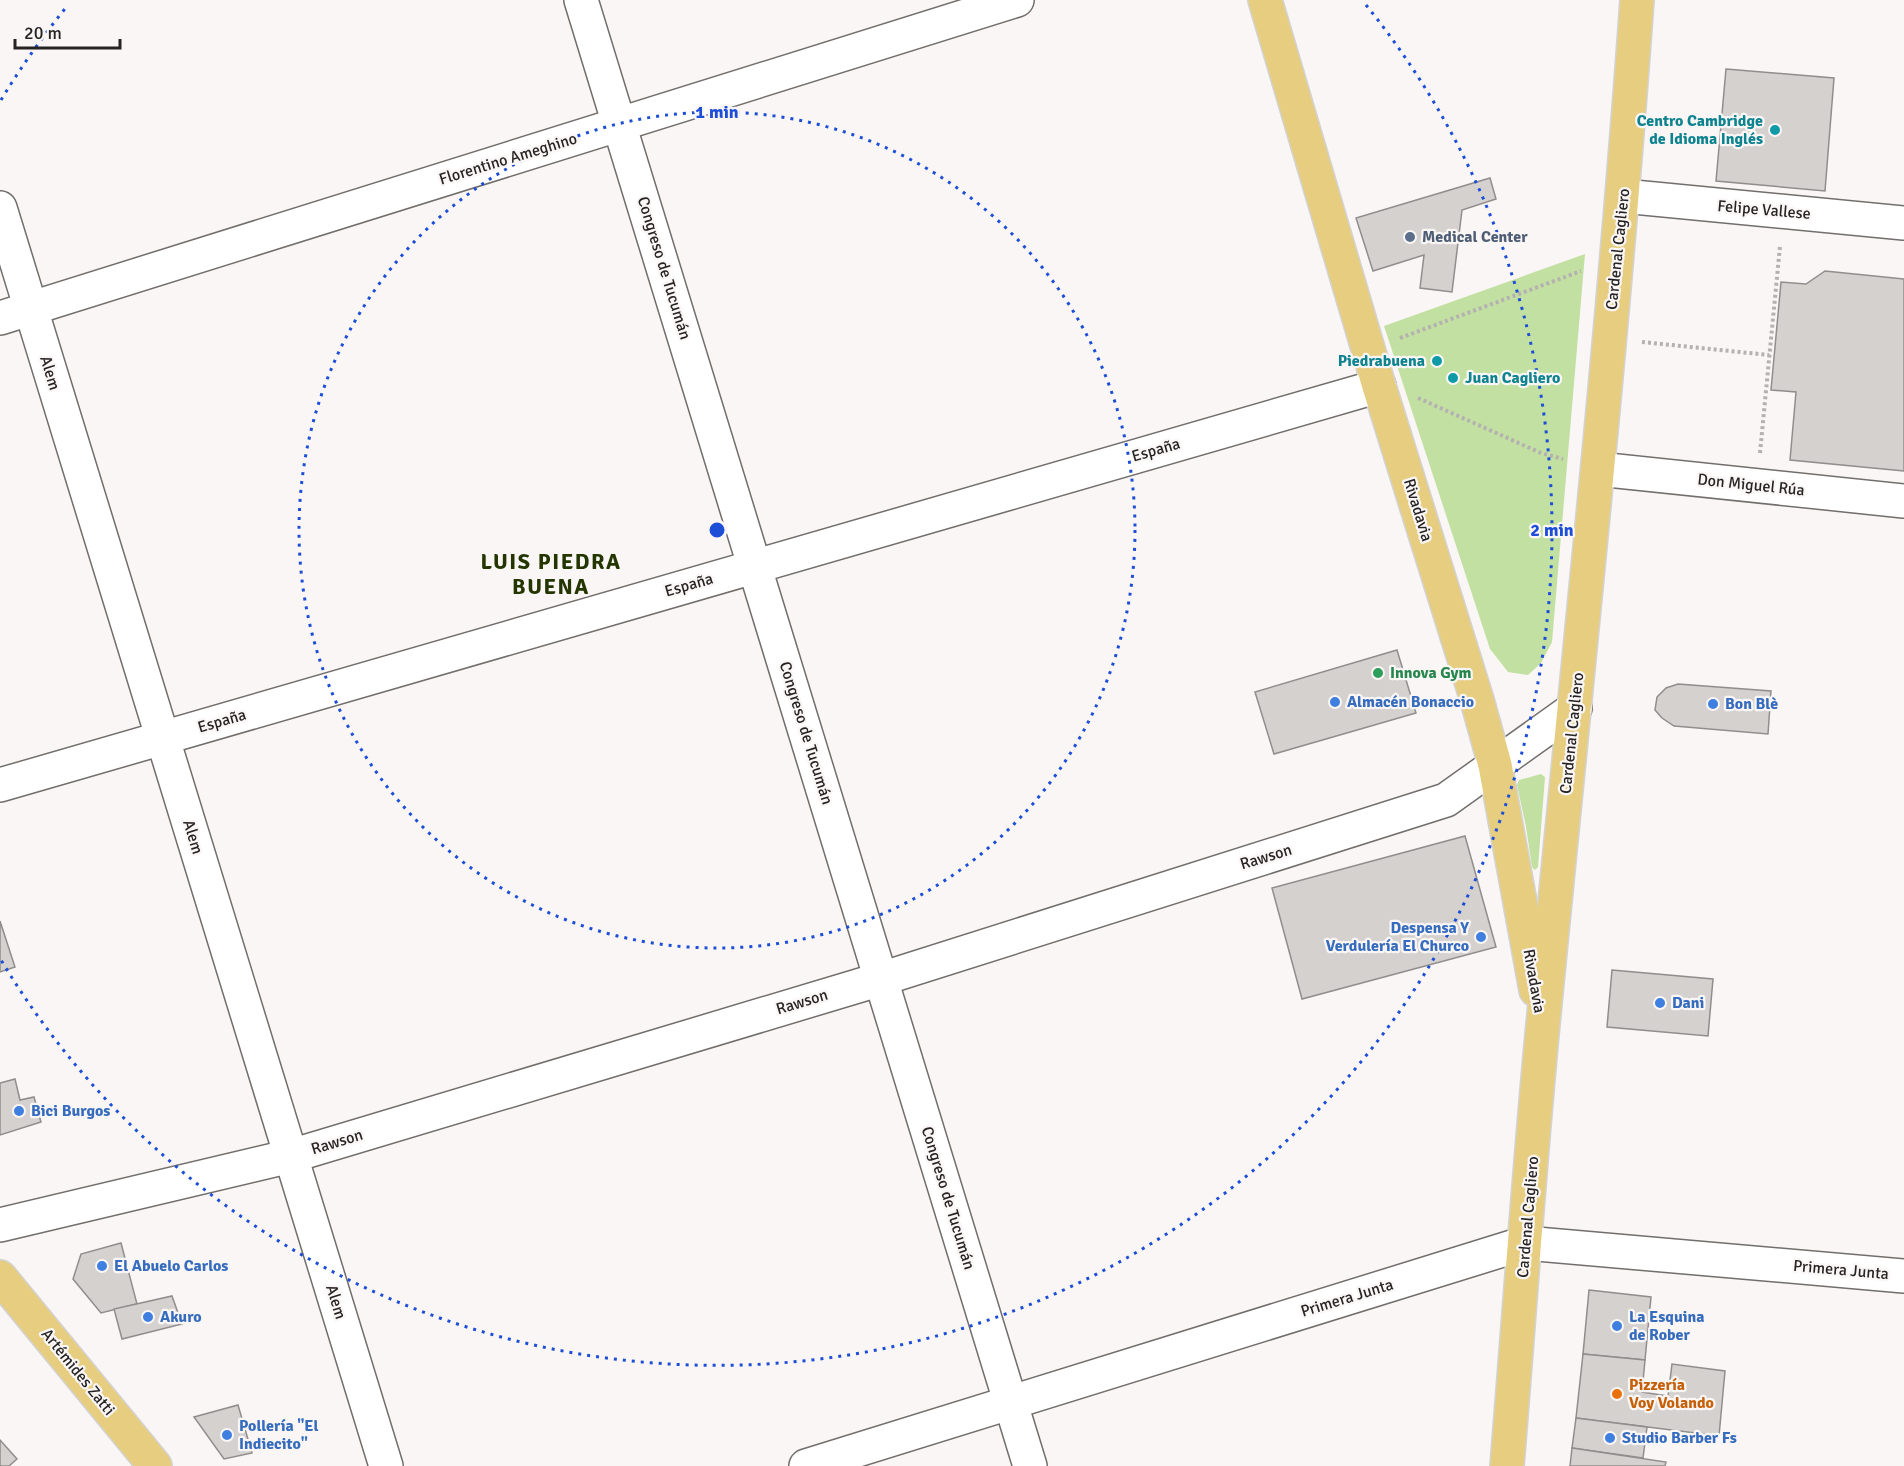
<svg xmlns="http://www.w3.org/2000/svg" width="1904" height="1466" font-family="Signika,sans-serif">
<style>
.green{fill:#c2e0a1}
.building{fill:#d4d1cf;stroke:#908e8c;stroke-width:1.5}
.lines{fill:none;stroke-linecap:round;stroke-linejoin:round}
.minor-casing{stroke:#716e6c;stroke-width:36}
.major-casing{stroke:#d3d3d3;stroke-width:36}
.path{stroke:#b4b1b0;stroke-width:4;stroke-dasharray:3 3;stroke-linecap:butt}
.minor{stroke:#fff;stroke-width:33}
.major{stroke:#e6cd80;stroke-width:33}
.ring{fill:none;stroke:#1d4ed8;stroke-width:3;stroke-dasharray:3 6}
.culture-dot{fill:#0f9aa8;stroke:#faf6f5;stroke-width:2}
.service-dot{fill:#5c6f8a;stroke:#faf6f5;stroke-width:2}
.leisure-dot{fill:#2e9e5b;stroke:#faf6f5;stroke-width:2}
.shop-dot{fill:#3f7fe0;stroke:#faf6f5;stroke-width:2}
.food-dot{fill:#e8710a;stroke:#faf6f5;stroke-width:2}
.labels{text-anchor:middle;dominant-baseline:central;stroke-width:4.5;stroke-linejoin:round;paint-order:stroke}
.culture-label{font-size:16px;font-weight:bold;fill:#0d838f;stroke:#faf6f5;text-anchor:end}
.street-label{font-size:16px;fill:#252323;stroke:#faf6f5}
.service-label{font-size:16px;font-weight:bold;fill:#4e5e75;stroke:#faf6f5;text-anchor:start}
.leisure-label{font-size:16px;font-weight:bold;fill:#27864d;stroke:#faf6f5;text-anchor:start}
.shop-label{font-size:16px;font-weight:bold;fill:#366cbe;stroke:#faf6f5;text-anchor:start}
.food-label{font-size:16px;font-weight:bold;fill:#c56008;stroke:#faf6f5;text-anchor:start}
.district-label{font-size:22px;font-weight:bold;letter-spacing:1.5px;fill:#243600;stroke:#faf6f5}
.centre{fill:#1d4ed8;stroke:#faf6f5;stroke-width:3}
.ring-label{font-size:18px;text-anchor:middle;font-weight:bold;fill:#1d4ed8;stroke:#faf6f5;stroke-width:4.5;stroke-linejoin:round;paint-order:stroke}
</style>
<rect width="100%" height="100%" fill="#faf6f5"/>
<g class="green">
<polygon points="1585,254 1552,642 1541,663 1528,675 1508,672 1490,649 1384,326"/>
<polygon points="1541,774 1545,777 1538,867 1535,870 1532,867 1526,827 1517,785 1519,780"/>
</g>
<g class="building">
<polygon points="1726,69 1834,78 1825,191 1716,181"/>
<polygon points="1490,178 1496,199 1462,210 1452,292 1420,288 1424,255 1373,271 1356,218"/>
<polygon points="1825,271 1904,279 1904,471 1790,460 1796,392 1771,390 1781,282 1806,284"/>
<polygon points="1397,650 1416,713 1274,754 1255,692"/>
<polygon points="1678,684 1771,691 1768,734 1674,726 1662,718 1655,710 1657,697 1666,688"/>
<polygon points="1465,836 1496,947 1302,999 1272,888"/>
<polygon points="0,921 15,967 0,972"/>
<polygon points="1612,970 1713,979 1708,1036 1607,1027"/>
<polygon points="15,1079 20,1100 34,1097 41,1122 0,1135 0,1083"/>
<polygon points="121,1243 137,1304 101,1313 73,1279 81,1254"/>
<polygon points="1589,1290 1651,1297 1645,1360 1583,1354"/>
<polygon points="172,1296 182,1324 122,1339 114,1309"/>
<polygon points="1583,1354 1645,1360 1642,1392 1668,1396 1672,1364 1725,1371 1719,1436 1576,1418"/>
<polygon points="238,1405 252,1453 224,1459 194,1417"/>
<polygon points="1576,1418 1647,1427 1643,1458 1572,1448"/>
<polygon points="0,1440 17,1459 9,1466 0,1466"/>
<polygon points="1572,1448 1666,1462 1665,1466 1570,1466"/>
</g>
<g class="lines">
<defs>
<g id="minor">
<polyline points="581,0 1030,1466"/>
<polyline points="1623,196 1904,223"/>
<polyline points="0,208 386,1466"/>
<polyline points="0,318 1017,0"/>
<polyline points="1598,469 1904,501"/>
<polyline points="0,785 1379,386"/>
<polyline points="0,1225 291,1156 881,979 1446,800 1575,708"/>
<polyline points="806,1466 1525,1243 1904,1276"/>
</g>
<g id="major">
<polyline points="1265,0 1379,386 1477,700 1495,765 1536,990"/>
<polyline points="0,1277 155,1466"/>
<path d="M1507 1466C1519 1319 1529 1171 1543 1024 1576 682 1613 342 1637 0"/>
</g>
</defs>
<use href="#minor" class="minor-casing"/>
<use href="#major" class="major-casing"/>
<g class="path">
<polyline points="1400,338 1581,271"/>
<polyline points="1642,342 1769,355"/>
<polyline points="1418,398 1541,453 1563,459"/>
<polyline points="1760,453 1780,246"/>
</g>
<use href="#minor" class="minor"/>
<use href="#major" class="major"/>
</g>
<g class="ring">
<circle cx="717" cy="530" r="418"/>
<path d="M1 100A835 835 0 0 1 68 5M1366 5A835 835 0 1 1 1 960"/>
</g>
<g class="culture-dot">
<circle cx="1775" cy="130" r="6"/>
<circle cx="1437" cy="361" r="6"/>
<circle cx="1453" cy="378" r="6"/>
</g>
<circle class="service-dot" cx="1410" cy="237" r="6"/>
<circle class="leisure-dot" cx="1378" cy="673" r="6"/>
<g class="shop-dot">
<circle cx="1335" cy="702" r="6"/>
<circle cx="1713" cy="704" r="6"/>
<circle cx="1481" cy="937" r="6"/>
<circle cx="1660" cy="1003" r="6"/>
<circle cx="19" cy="1111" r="6"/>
<circle cx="102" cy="1266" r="6"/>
<circle cx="148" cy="1317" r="6"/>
<circle cx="1617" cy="1326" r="6"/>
<circle cx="227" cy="1435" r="6"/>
<circle cx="1610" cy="1438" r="6"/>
</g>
<circle class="food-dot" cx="1617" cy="1394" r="6"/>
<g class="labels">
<g class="culture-label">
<text x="1763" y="121">Centro Cambridge<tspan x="1763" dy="18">de Idioma Inglés</tspan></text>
<text x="1425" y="361">Piedrabuena</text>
<text x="1465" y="378" text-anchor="start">Juan Cagliero</text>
</g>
<g class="street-label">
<text transform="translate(508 159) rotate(-17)">Florentino Ameghino</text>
<text transform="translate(1764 210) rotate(5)">Felipe Vallese</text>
<text transform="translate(1618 249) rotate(-84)">Cardenal Cagliero</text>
<text transform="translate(664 268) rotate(73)">Congreso de Tucumán</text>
<text transform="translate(50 373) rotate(73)">Alem</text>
<text transform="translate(1156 450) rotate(-16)">España</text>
<text transform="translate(1751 485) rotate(6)">Don Miguel Rúa</text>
<text transform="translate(1418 510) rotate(73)">Rivadavia</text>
<text transform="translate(689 585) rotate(-16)">España</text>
<text transform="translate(222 721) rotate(-16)">España</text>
<text transform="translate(806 733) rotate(73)">Congreso de Tucumán</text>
<text transform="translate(1572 733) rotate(-84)">Cardenal Cagliero</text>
<text transform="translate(193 837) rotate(73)">Alem</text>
<text transform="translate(1266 857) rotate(-17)">Rawson</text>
<text transform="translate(1534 981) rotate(80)">Rivadavia</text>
<text transform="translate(802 1002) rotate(-17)">Rawson</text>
<text transform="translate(337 1142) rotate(-17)">Rawson</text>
<text transform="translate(948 1198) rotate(73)">Congreso de Tucumán</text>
<text transform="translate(1528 1217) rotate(-85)">Cardenal Cagliero</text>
<text transform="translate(1841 1270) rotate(5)">Primera Junta</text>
<text transform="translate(1347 1298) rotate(-17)">Primera Junta</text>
<text transform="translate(336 1302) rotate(73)">Alem</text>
<text transform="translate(78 1372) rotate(51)">Artémides Zatti</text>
</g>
<g class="service-label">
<text x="1422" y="237">Medical Center</text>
</g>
<g class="leisure-label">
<text x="1390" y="673">Innova Gym</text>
</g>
<g class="shop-label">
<text x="1347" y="702">Almacén Bonaccio</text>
<text x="1725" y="704">Bon Blè</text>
<text x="1469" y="928" text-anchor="end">Despensa Y<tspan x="1469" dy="18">Verdulería El Churco</tspan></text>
<text x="1672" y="1003">Dani</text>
<text x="31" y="1111">Bici Burgos</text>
<text x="114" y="1266">El Abuelo Carlos</text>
<text x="160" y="1317">Akuro</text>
<text x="1629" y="1317">La Esquina<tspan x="1629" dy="18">de Rober</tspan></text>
<text x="239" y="1426">Pollería "El<tspan x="239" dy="18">Indiecito"</tspan></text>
<text x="1622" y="1438">Studio Barber Fs</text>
</g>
<g class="food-label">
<text x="1629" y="1385">Pizzería<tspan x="1629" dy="18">Voy Volando</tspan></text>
</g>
<g class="district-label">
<text x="551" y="561">LUIS PIEDRA<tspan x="551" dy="25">BUENA</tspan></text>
</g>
</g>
<circle cx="717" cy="530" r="9" class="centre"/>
<g class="ring-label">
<text x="717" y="118">1 min</text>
<text x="1552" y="536">2 min</text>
</g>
<path d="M15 39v9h105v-9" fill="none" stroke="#252323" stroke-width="3"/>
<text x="24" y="39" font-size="18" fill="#252323" stroke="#faf6f5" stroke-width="4.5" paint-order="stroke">20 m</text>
</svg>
